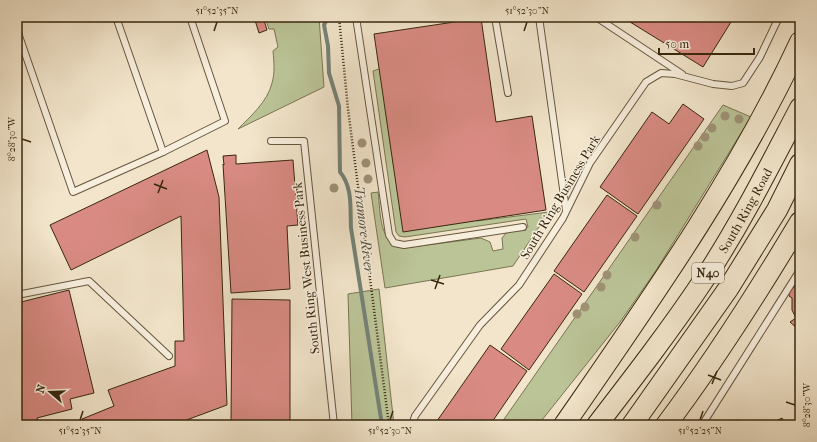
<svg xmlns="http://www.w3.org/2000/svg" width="817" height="442" font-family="'IM FELL French Canon',serif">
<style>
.green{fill:#bbc497;stroke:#7a7652}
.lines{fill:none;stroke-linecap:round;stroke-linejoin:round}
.stream{stroke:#748277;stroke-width:4}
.building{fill:#d98b83;stroke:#38270e}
.service-casing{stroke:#66563d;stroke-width:8}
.trunk-casing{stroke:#38270e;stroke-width:22}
.path{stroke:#38270e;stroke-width:2.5;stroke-dasharray:1 2;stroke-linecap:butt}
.service{stroke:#f7eedd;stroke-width:6}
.trunk{stroke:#f2e5cb;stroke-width:20}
.tree{fill:#9e9276}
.ticks{fill:none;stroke:#38270e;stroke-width:1.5}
.labels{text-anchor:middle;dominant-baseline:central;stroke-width:3;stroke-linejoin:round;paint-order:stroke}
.shield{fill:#f7eedd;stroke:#71634c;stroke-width:1}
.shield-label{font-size:12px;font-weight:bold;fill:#38270e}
.street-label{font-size:13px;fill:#38270e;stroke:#f7eedd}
.water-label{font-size:14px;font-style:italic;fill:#565443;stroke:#f7eedd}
.neatline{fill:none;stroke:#38270e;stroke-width:1.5}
.ticks-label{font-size:10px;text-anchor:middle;fill:#38270e}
</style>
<rect width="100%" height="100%" fill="#f2e5cb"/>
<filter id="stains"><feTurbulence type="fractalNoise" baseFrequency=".005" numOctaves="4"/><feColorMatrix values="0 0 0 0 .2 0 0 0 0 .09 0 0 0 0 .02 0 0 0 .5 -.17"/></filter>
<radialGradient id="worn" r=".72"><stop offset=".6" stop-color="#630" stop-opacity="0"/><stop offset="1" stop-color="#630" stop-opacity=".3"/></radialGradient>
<g class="green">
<path d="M265 17H319L324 87 238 129C250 117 268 101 272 83 275 73 274 62 273 51L278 47 274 29H269Z"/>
<path d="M379 69 477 221 549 212 513 266 385 288 371 193 378 192C381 215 378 242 404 248L481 238 490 242 493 251 503 249 502 238 506 233 528 227 526 219 405 237 399 236 396 232 373 71Z"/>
<polygon points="723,105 751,117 655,272 620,322 538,425 500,425"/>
<polygon points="379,289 394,425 352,425 348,294"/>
</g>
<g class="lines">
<path class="stream" d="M328 17 324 25 328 46 329 73 339 106 340 172C353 187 350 210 351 228L382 425"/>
</g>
<g class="building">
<polygon points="254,17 263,17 267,30 259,33"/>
<polygon points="622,17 723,17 731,22 703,67"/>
<polygon points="481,18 496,122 532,116 546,210 403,232 374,34"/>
<polygon points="683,104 704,119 638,214 600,187 652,112 669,124"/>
<polygon points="207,150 219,197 227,405 173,425 84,425 82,419 114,406 108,390 175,366 175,341 184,341 181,216 71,270 50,225"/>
<polygon points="236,155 236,164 293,160 298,225 287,226 290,289 231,293 223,164 224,165 223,156"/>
<polygon points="607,195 637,216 584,292 554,271"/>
<polygon points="554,274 582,294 529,370 501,349"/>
<polygon points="800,281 800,331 790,322 796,318 792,310 792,298 789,296 789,292"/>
<polygon points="69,290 94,393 70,399 72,409 37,418 39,425 17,425 17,303"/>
<polygon points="232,299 290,300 290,425 231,425"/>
<polygon points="490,345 527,371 490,425 443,425 437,421"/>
<polygon points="799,411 800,425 793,425 796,420"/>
<polygon points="782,418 786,425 768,425"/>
<polygon points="737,420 750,423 754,425 732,425 737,424"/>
</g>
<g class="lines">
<defs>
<g id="service">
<polyline points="116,17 163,152"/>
<polyline points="356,17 389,235 394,243 404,245 523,227"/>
<polyline points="495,17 508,93"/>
<polyline points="539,17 566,210"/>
<polyline points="596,17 682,74"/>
<polyline points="17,30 73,192 163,152 225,121 190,17"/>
<polyline points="271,141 304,141 334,425"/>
<polyline points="17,295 89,281 169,356"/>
<polyline points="412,425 415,416 480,325 519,285 563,218 590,163 646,82 661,73 675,74 713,84 732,86 743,83 760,57 779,17"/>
<polyline points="702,425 800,270"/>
</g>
<g id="trunk">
<path d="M564 425C649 302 737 178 800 42"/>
<path id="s1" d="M597 425C634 377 671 329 705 278 741 223 770 165 800 108"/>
<polyline points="632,425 728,289 777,210 800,164"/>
<path d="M666 425C715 360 758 292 800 222"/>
</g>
</defs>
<use href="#service" class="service-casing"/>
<use href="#trunk" class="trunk-casing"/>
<polyline class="path" points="339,17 348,109 389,425"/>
<use href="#service" class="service"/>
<use href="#trunk" class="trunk"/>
</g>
<g class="tree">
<circle cx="725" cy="116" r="4.5"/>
<circle cx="739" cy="119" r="4.5"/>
<circle cx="712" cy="128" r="4.5"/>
<circle cx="705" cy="137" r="4.5"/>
<circle cx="362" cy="143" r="4.5"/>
<circle cx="698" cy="146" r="4.5"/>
<circle cx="366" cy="163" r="4.5"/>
<circle cx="368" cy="179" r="4.5"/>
<circle cx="334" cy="188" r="4.5"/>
<circle cx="657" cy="205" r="4.5"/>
<circle cx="635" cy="237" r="4.5"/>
<circle cx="607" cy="275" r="4.5"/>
<circle cx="601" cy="287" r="4.5"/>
<circle cx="585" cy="307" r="4.5"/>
<circle cx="577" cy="314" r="4.5"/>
</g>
<path class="ticks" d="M214 31 217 22M524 31 527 22M22 139 31 142M154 184 167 189M158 193 163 180M431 280 444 284M435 289 440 275M708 375 721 380M712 384 717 371M786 402 795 405M80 420 83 411M390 420 393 411M700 420 703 411"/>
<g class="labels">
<rect class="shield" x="692" y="263" width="32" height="20" rx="3"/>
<g class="shield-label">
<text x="708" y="273">N40</text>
</g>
<g class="street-label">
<text transform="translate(560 197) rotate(-59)">South Ring Business Park</text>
<text stroke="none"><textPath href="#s1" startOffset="261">South Ring Road</textPath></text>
<text transform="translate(306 268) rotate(-96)">South Ring West Business Park</text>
</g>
<g class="water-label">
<text transform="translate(364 230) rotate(83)">Tramore River</text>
</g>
</g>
<rect width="817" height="442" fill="none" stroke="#f2e5cb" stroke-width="44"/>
<g transform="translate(50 392) rotate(289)" stroke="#f7eedd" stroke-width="3" paint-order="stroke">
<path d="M0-3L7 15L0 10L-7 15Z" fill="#38270e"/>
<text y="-6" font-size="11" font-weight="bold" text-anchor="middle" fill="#38270e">N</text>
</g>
<path d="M659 48v6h95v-6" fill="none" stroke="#38270e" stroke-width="2"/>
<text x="665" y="48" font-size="12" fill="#38270e" stroke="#f7eedd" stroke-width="3" paint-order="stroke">50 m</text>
<rect x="22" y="22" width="773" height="398" class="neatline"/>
<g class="ticks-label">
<text x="217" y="14">51°52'35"N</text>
<text x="527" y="14">51°52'30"N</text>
<text transform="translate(11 139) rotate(-90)" y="4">8°28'30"W</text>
<text transform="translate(806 405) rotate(-90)" y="4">8°28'30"W</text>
<text x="80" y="434">51°52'35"N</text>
<text x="390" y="434">51°52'30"N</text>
<text x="700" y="434">51°52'25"N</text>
</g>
<rect width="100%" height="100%" filter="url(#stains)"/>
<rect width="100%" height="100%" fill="url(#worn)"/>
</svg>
